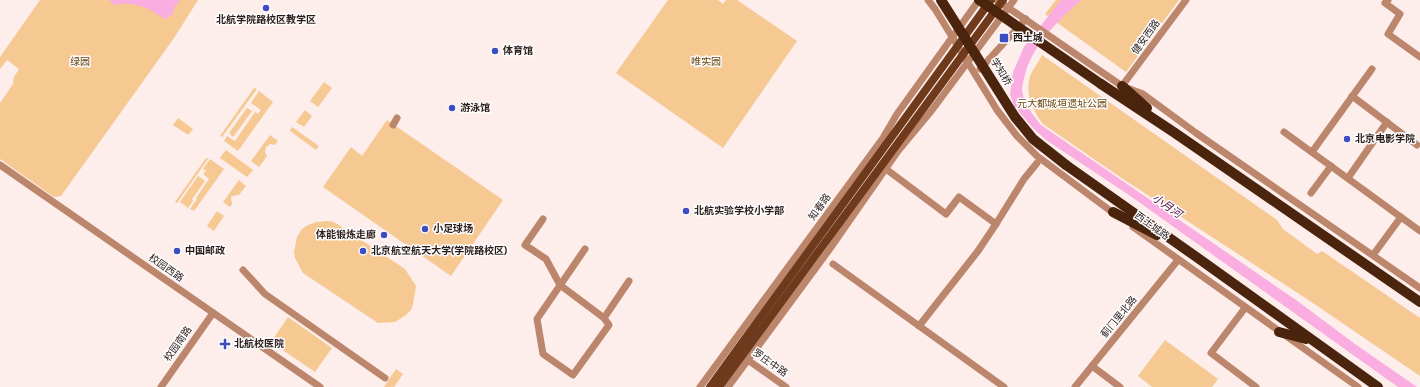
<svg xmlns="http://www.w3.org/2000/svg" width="1420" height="387" font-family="'Varela Round','Noto Sans SC',sans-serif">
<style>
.green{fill:#f6c892}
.water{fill:#f9ade0}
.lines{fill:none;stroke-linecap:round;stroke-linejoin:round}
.minor{stroke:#bb866b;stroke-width:7}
.major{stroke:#6f391b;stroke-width:8}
.highway{stroke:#4b240d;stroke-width:10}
.highway-bridge{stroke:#4b240d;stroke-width:10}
.poi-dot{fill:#3b4dc0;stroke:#fefefe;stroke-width:1.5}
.labels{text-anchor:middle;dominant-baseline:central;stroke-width:3;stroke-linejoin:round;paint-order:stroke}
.poi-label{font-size:10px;font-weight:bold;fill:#2b1d1c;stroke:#fefefe;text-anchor:start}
.street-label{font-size:10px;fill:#2b1d1c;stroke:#fefefe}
.park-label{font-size:10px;fill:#6b450e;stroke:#fefefe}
.water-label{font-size:11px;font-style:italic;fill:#4d0a3d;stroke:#fefefe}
</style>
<rect width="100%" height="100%" fill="#fdedeb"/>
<g class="green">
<polygon points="40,0 198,0 174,38 61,196 54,197 0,159 0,103 13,84 14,77 19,69 7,60 0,69 0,57"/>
<polygon points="668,0 718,0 723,4 726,0 737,0 797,41 723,148 616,73"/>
<polygon points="1056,0 1179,0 1126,72 1045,14"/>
<path d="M1042 55 1277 220 1283 229 1317 254 1322 251 1420 318V376L1310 301 1120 177 1043 124C1032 110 1024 91 1031 74 1034 68 1039 61 1042 55Z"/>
<polygon points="324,82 332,88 318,107 310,101"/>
<polygon points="254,88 257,89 222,137 220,136"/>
<polygon points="259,91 273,102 238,151 224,141 227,136 235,141 255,112 258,114 261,110 251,103"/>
<polygon points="247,108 252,111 233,137 229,133"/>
<polygon points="305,110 312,116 304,127 296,122"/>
<polygon points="178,118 193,129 188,135 173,125"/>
<polygon points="387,120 503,200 451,276 323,187 351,147 362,156"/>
<polygon points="292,127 319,146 316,150 290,131"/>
<polygon points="270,135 278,141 275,145 270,144 266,147 265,152 267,156 259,167 251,161"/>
<polygon points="226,150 253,170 247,177 220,158"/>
<polygon points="206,158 208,159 177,203 175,202"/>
<polygon points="210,159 224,169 194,211 190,209 197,199 196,198 209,179 203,174 206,171 203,169"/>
<polygon points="198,176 205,181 192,199 193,201 188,208 180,202"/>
<polygon points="239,180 246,186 239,195 232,196 231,198 232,204 230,207 223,202"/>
<polygon points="217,211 224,216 214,231 207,226"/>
<polygon points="327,221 334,222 405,269 416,286 413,304 411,310 406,315 395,322 378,323 303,273 295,258 294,252 297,237 302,229 308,225 316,222"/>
<polygon points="288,317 332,348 315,372 271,342"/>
<polygon points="1165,340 1218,379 1212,387 1152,387 1138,376"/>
<polygon points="396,369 403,374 394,387 384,387"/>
</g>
<g class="water">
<path d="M109 0H180L179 2 175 6 173 14 165 19C161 17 158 14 154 12 142 5 128 1 114 5Z"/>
<path d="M1061 0H1081C1058 21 1030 47 1024 79 1023 82 1022 87 1022 91 1025 105 1032 114 1041 125L1296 300 1355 344 1417 387H1398L1129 195 1046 140 1032 127 1014 106 1010 94 1013 72 1024 47Z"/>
</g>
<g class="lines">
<g class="minor">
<polyline points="928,0 935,9 997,110 1017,136 1037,156 1116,215"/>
<polyline points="997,0 1122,86 1143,94 1196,133 1420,288"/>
<polyline points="1388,0 1385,3 1400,14 1388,34 1420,57"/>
<polyline points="980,69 1026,19"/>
<polyline points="1122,86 1186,0"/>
<polyline points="1352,96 1417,145"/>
<polyline points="393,125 397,118"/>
<polyline points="1284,132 1420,231"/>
<polyline points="1312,152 1372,69"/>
<polyline points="0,165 320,387"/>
<polyline points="886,169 946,214 959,197 996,224 1024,179 1037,163"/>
<polyline points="1348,178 1387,122"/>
<polyline points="1311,193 1331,166"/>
<polyline points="543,219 525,245 546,259 560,285 604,318 629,281"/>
<polyline points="1133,227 1358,387"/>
<polyline points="585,249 537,319 543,354 573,375 609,325 604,318"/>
<polyline points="1373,255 1401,217"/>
<polyline points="833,264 1004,387"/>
<polyline points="243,270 265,294 385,378"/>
<polyline points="1245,308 1211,353 1256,387"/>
<polyline points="919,326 978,251 996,224"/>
<polyline points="745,358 786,387"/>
<polyline points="1092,366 1120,387"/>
<polyline points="161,387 213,313"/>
<polyline points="700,387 883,138 897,114 979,0"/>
<polyline points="728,387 829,250 898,151 932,110 1014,0"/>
<polyline points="1075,387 1178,260"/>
</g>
<g class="major">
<polyline points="710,387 991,0"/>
<polyline points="719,387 1003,0"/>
</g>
<g class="highway">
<polyline points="1101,84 1175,133 1420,302"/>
<polyline points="1122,86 1147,108"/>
<polyline points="1066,165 1195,256 1378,387"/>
<polyline points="1113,212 1157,235"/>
<polyline points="1279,332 1306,339"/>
</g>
<g class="highway-bridge">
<polyline points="941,0 1015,117 1033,139 1066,165"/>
<polyline points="979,0 1101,84"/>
</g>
</g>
<g class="poi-dot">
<circle cx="266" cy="8" r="4"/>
<rect x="999" y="33" width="10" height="10" rx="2"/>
<circle cx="495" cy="51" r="4"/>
<circle cx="452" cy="108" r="4"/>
<circle cx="1347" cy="139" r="4"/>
<circle cx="686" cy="211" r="4"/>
<circle cx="425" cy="229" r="4"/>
<circle cx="384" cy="235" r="4"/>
<circle cx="177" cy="251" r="4"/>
<circle cx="363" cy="251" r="4"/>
<path d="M223 338h4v4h4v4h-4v4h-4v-4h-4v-4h4z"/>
</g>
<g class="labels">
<g class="poi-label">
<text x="266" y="20" text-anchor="middle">北航学院路校区教学区</text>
<text x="1013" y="38">西土城</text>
<text x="503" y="51">体育馆</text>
<text x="460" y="108">游泳馆</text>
<text x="1355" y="139">北京电影学院</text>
<text x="694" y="211">北航实验学校小学部</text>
<text x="433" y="229">小足球场</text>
<text x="376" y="235" text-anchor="end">体能锻炼走廊</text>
<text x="185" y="251">中国邮政</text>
<text x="371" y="251">北京航空航天大学(学院路校区)</text>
<text x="234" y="344">北航校医院</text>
</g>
<g class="street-label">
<text transform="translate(1146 37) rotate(-54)">健安西路</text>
<text transform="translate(1001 72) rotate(58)">学知桥</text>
<text transform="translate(820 207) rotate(-54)">知春路</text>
<text transform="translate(1152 226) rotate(36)">西土城路</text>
<text transform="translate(166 268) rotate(35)">校园西路</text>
<text transform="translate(1119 317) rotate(-51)">蓟门里北路</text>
<text transform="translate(178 344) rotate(-55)">校园南路</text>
<text transform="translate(770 363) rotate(35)">罗庄中路</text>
</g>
<g class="park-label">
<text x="80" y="62">绿园</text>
<text x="706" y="62">唯实园</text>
<text x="1062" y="104">元大都城垣遗址公园</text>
</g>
<g class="water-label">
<text transform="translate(1167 206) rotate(35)">小月河</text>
</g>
</g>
</svg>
